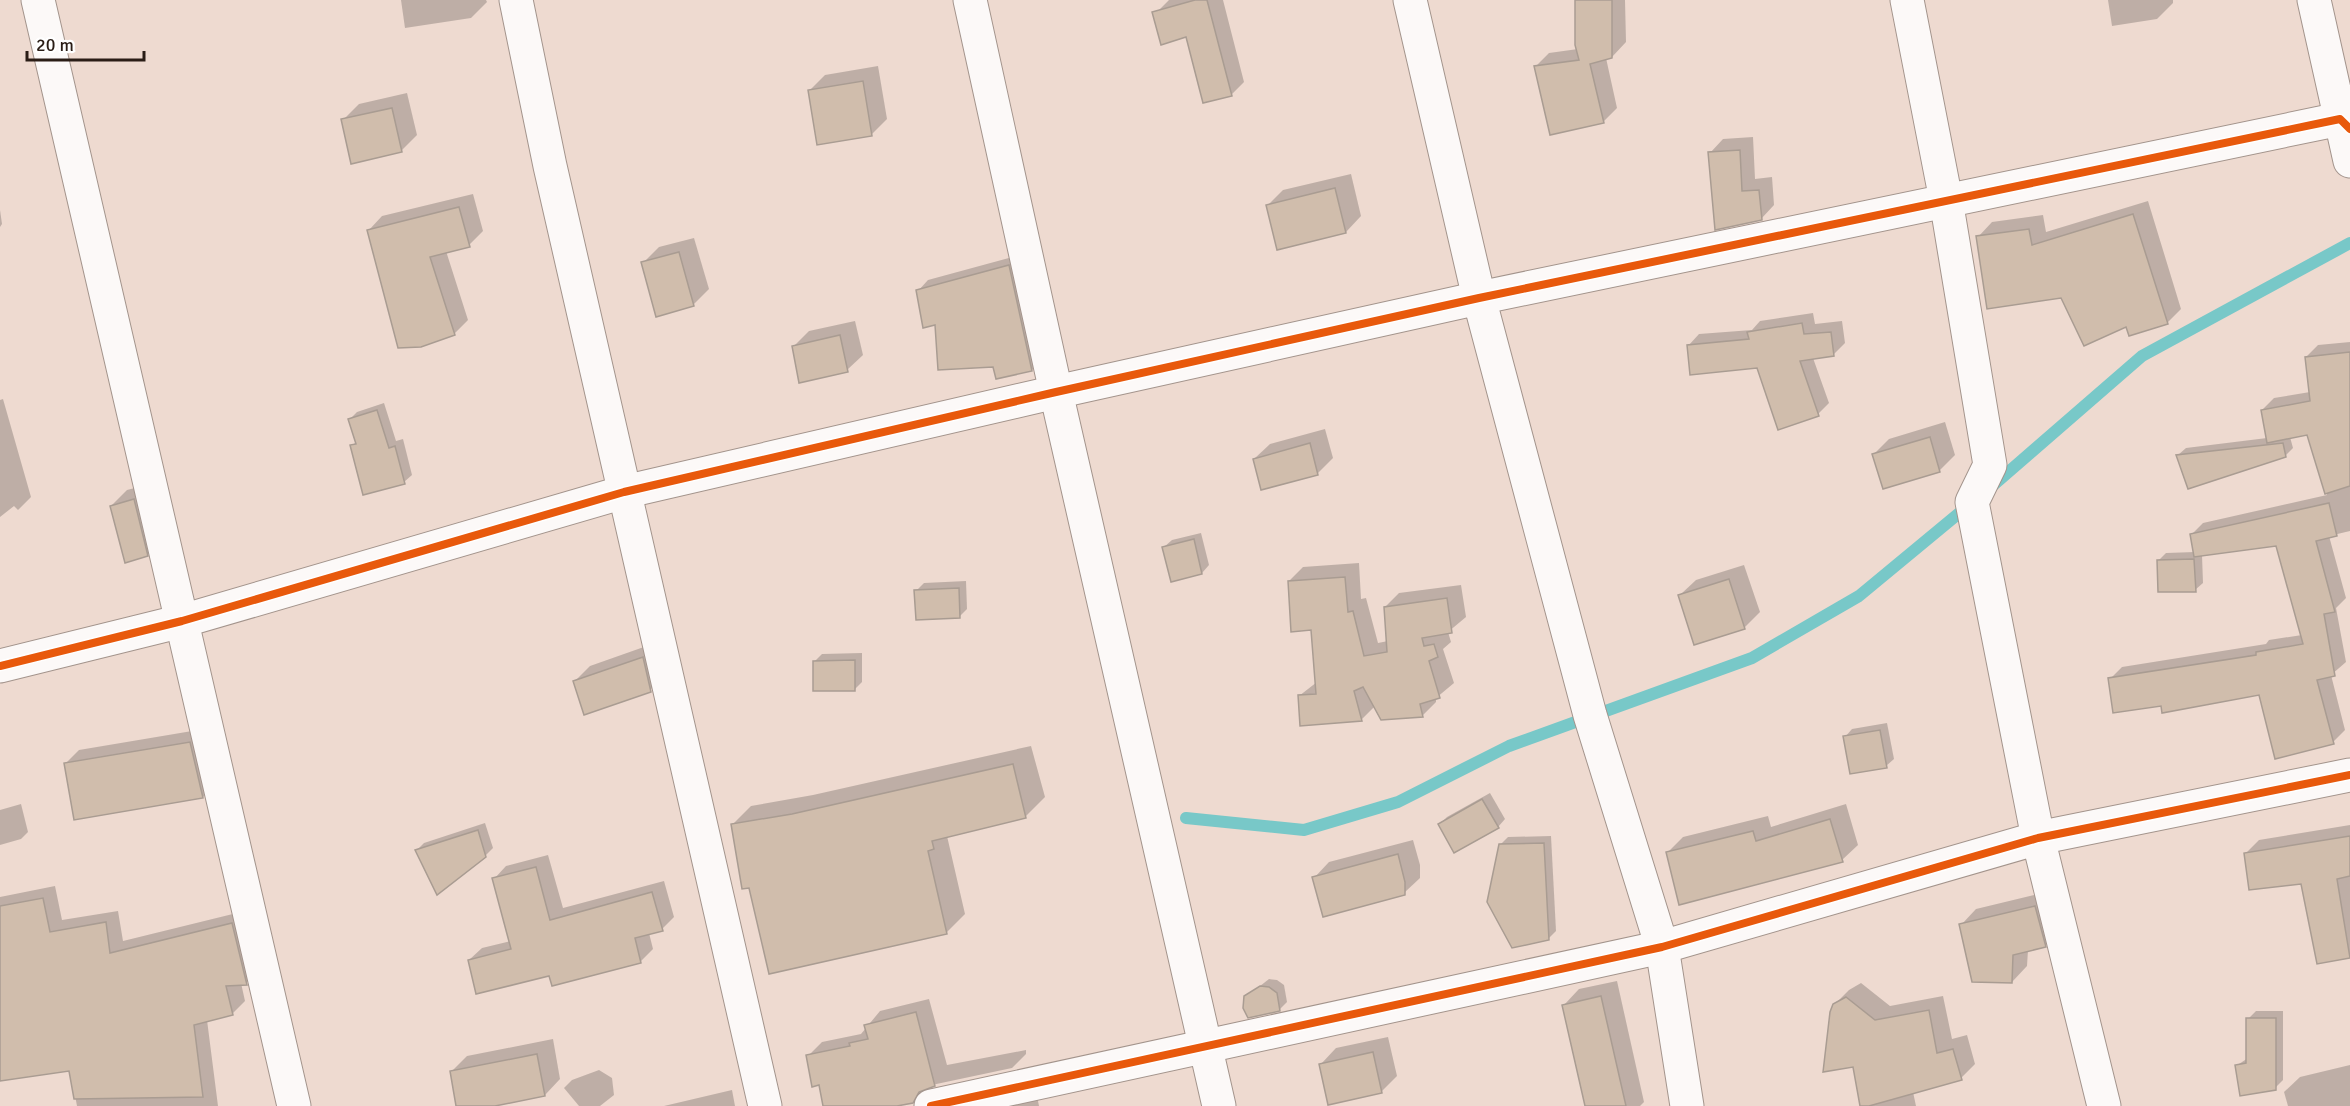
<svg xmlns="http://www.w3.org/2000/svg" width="2350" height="1106" font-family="Signika,sans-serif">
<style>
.shadow{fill:#0003}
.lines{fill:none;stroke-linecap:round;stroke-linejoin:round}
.stream{stroke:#78c8c8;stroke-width:12}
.building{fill:#d0bdac;stroke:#a99c92;stroke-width:1.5}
.minor-casing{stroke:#a3948c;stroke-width:35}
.minor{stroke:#fcf9f8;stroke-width:33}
.cycleway-casing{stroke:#fff;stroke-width:11}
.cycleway{stroke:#e8590c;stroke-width:8}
</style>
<rect width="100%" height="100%" fill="#eedad0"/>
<g class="shadow">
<polygon points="401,0 486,0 487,2 471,18 405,28"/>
<polygon points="1169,0 1223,0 1244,82 1231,95 1187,36 1157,12"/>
<polygon points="1576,0 1625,0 1626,42 1612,57 1606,58 1617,108 1603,122 1535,67 1549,53 1578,49"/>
<polygon points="2108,0 2173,0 2173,3 2157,19 2112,26"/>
<polygon points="878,66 887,119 871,135 809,91 825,75"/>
<polygon points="407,93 417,135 401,151 343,120 359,104"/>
<polygon points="1753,137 1755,179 1772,177 1774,205 1761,219 1710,153 1723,139"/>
<polygon points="1351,174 1361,216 1346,232 1278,248 1267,206 1283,190"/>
<polygon points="473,194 483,231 469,245 446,251 468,320 454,334 369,230 382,216"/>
<polygon points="2148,201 2181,309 2167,323 2062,296 1978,237 1992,222 2043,215 2046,232"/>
<polygon points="0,210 2,224 0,227"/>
<polygon points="694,238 709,289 693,305 643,263 659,247"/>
<polygon points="1020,255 1042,359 1032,370 936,324 918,291 928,280"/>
<polygon points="1813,313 1815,324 1842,321 1845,343 1834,354 1813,358 1829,403 1818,414 1758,367 1688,346 1699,334 1752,330 1760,321"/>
<polygon points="855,321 863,355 847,370 793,347 809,331"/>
<polygon points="2350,342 2350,531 2329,536 2346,598 2336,608 2346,662 2331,675 2345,730 2333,742 2260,693 2162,704 2110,679 2122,667 2266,644 2269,640 2302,635 2277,544 2202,555 2203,583 2195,590 2158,561 2166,553 2195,552 2191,535 2203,523 2327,495 2308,434 2290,437 2293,448 2285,456 2178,455 2186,448 2267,438 2262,410 2274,398 2310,392 2306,357 2318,345"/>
<polygon points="3,399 31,497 18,510 14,506 0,517 0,400"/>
<polygon points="384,403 396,441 403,439 412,475 404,482 352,446 357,441 350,419 357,412"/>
<polygon points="1945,422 1955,455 1939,471 1874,454 1889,439"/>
<polygon points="1325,429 1333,458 1317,474 1254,459 1270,444"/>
<polygon points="150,484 162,539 147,555 111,506 127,490"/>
<polygon points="1201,533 1209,565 1202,573 1164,547 1172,540"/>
<polygon points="1359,563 1361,599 1366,598 1378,643 1388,641 1385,607 1399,593 1461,585 1466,617 1448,632 1451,642 1443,649 1454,683 1436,698 1436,702 1422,716 1375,706 1361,720 1299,696 1317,682 1312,629 1289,581 1303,567"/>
<polygon points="1744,565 1760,612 1744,628 1680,595 1696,580"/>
<polygon points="966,581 967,609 959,617 916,591 924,583"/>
<polygon points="658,642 666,675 650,690 575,681 590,666"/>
<polygon points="862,653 862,682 855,689 814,662 822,654"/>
<polygon points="1887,723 1894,759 1886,766 1845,737 1852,729"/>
<polygon points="204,729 217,783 203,797 75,818 65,764 79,750"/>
<polygon points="1031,746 1045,797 1026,816 947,836 965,914 946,933 732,825 751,806 813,795"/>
<polygon points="1490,793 1505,819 1498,827 1440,824 1447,817"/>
<polygon points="21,804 28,832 21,839 0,845 0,810"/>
<polygon points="1846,804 1858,845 1842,860 1668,852 1683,837 1768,816 1771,827"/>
<polygon points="485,823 493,848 485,856 417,850 424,843"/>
<polygon points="2350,825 2350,956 2318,962 2302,882 2246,853 2259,840"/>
<polygon points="1551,836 1556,931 1548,939 1513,946 1488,896 1500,845 1508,837"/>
<polygon points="1413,840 1420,865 1420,878 1404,893 1314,878 1329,862"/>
<polygon points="548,855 563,908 664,881 674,917 662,929 649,933 653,949 641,961 550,974 469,960 482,948 511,941 494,879 506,866"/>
<polygon points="55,886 62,920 118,911 123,941 245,911 258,971 246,983 241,983 245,1001 232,1014 207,1020 218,1106 77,1106 70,1069 0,1079 0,897"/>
<polygon points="2051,891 2060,930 2045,946 2028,950 2027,966 2012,982 1961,925 1976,909"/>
<polygon points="1269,979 1277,980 1284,985 1287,1002 1279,1010 1246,997"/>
<polygon points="1617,981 1644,1102 1640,1106 1586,1106 1564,1005 1579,989"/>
<polygon points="1861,983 1890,1006 1943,996 1952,1039 1967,1035 1975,1064 1961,1078 1913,1092 1916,1106 1861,1106 1854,1065 1834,1005 1849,990"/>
<polygon points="929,999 947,1065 1026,1050 1026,1054 1012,1068 927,1086 912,1101 889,1106 825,1106 820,1084 808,1056 822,1042 861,1034 880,1011"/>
<polygon points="2256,1011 2283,1011 2283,1080 2275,1088 2236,1066 2248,1058 2248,1019"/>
<polygon points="1388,1037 1397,1076 1381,1092 1321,1064 1336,1048"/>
<polygon points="553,1039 560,1079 545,1095 487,1106 458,1106 451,1072 467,1056"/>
<polygon points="2350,1065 2350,1106 2288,1106 2284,1092 2300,1077"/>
<polygon points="599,1070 612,1078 614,1095 600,1106 579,1106 564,1088 572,1080"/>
<polygon points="732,1090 735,1106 664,1106"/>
<polygon points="1036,1091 1039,1106 967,1106"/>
</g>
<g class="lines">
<g class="stream">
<polyline points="1990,488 2142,356 2350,243"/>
<polyline points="1186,818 1304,830 1398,802 1509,746 1752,658 1859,596 1969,505"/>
</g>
</g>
<g class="building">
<polygon points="1195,0 1207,0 1232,96 1203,103 1186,37 1161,45 1152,12"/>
<polygon points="1575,0 1612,0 1612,58 1590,64 1604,123 1550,135 1534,66 1579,60 1575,45"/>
<polygon points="863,81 872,136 817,145 808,90"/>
<polygon points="392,108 402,152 351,164 341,119"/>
<polygon points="1740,150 1742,191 1759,190 1762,220 1715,230 1708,152"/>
<polygon points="1335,188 1346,233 1277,250 1266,205"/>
<polygon points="459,207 470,247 430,257 455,335 421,347 398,348 367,230"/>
<polygon points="2133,214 2168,324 2129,336 2126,327 2084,346 2061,298 1987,309 1976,236 2029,229 2032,245"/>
<polygon points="679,252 694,306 656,317 641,262"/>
<polygon points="1009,265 1032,371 996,379 993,367 938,370 935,325 923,328 916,290"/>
<polygon points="1802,323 1804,334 1831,332 1834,356 1800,361 1819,416 1778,430 1757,368 1690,375 1687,345 1749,339 1747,332"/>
<polygon points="840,335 848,372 799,383 792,346"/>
<polygon points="2350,352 2350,486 2325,494 2307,435 2267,443 2261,410 2310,401 2305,357"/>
<polygon points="377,410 389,448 395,446 405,484 363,495 350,445 356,444 348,419"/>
<polygon points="1930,437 1940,472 1883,489 1872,454"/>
<polygon points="1310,443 1318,475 1261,490 1253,459"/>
<polygon points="2283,443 2286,457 2188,489 2176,455"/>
<polygon points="134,499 148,556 125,563 110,506"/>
<polygon points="2329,503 2337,536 2316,541 2335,612 2324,614 2335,676 2317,680 2334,744 2275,759 2259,695 2162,713 2161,706 2113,713 2108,678 2256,655 2256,652 2303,644 2276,546 2194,557 2190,534"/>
<polygon points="1194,539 1202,574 1171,582 1162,547"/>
<polygon points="2194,559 2196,592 2158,592 2157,560"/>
<polygon points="1345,577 1348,612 1353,611 1364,656 1387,652 1384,607 1447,598 1452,633 1422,638 1424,646 1434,644 1438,657 1429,661 1440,698 1420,704 1423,717 1381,720 1363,687 1354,691 1362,721 1300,726 1298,695 1316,694 1311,630 1291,632 1288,581"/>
<polygon points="1729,579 1745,629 1694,645 1678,595"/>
<polygon points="959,588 960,618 916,620 914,590"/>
<polygon points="643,657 651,692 584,715 573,681"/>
<polygon points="855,660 855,691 813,691 813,661"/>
<polygon points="1880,730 1887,768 1850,774 1843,736"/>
<polygon points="190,742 203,798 74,820 64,763"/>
<polygon points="1013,764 1026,818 932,841 934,849 928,851 947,934 769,974 749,888 742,889 731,824 792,814"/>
<polygon points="1482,799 1499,828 1454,853 1438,824"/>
<polygon points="1830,819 1843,862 1679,905 1666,852 1753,831 1756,841"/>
<polygon points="478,830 486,857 437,895 415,850"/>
<polygon points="2350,836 2350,876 2337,879 2350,958 2317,964 2301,884 2249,890 2244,853"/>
<polygon points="1544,843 1549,940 1512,948 1487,902 1499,844"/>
<polygon points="1398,854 1405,882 1405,895 1323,917 1312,877"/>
<polygon points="536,867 550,920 652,892 663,931 635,938 641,963 552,986 549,976 476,994 468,960 511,949 492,878"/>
<polygon points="43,898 50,932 106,922 110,953 232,923 247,985 226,986 233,1015 194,1025 203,1097 74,1099 69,1071 0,1081 0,906"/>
<polygon points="2035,906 2046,947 2013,955 2012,983 1972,982 1959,924"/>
<polygon points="1260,986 1269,987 1277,993 1280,1011 1248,1018 1243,1008 1244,996"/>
<polygon points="1601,996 1626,1106 1585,1106 1562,1005"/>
<polygon points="1846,997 1875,1020 1929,1010 1937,1053 1953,1049 1962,1080 1869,1106 1860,1106 1853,1067 1823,1072 1830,1012 1833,1004"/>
<polygon points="916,1012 935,1086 919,1092 913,1103 897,1106 823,1106 819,1085 812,1087 806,1055 850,1046 849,1043 868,1039 864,1025"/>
<polygon points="2246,1018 2276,1018 2276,1090 2240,1096 2235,1065 2246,1063"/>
<polygon points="1373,1052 1382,1093 1328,1105 1319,1064"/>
<polygon points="537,1054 545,1096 495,1106 456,1106 450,1071"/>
</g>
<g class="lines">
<defs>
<g id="minor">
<polyline points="38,0 294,1106"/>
<polyline points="516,0 550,166 765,1106"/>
<polyline points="970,0 1056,392 1219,1106"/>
<polyline points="1410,0 1479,298 1590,715 1662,947 1687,1106"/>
<polyline points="1907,0 1946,200 1990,465 1972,502 2038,838 2104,1106"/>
<polyline points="2314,0 2350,161"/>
<polyline points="0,666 182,621 624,492 1056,392 1479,298 2340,119 2350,129"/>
<polyline points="931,1106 1662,947 2038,838 2350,775"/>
</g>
</defs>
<use href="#minor" class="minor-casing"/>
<use href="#minor" class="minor"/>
<defs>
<g id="cycleway">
<polyline points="0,666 182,621 624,492 1056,392 1479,298 2340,119 2350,129"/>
<polyline points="931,1106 1662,947 2038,838 2350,775"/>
</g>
</defs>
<use href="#cycleway" class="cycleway-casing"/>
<use href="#cycleway" class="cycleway"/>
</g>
<path d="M27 51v9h117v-9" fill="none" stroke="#2a1d16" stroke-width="3"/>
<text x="36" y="51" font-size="18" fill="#2a1d16" stroke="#ffffff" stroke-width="4.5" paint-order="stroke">20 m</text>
</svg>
